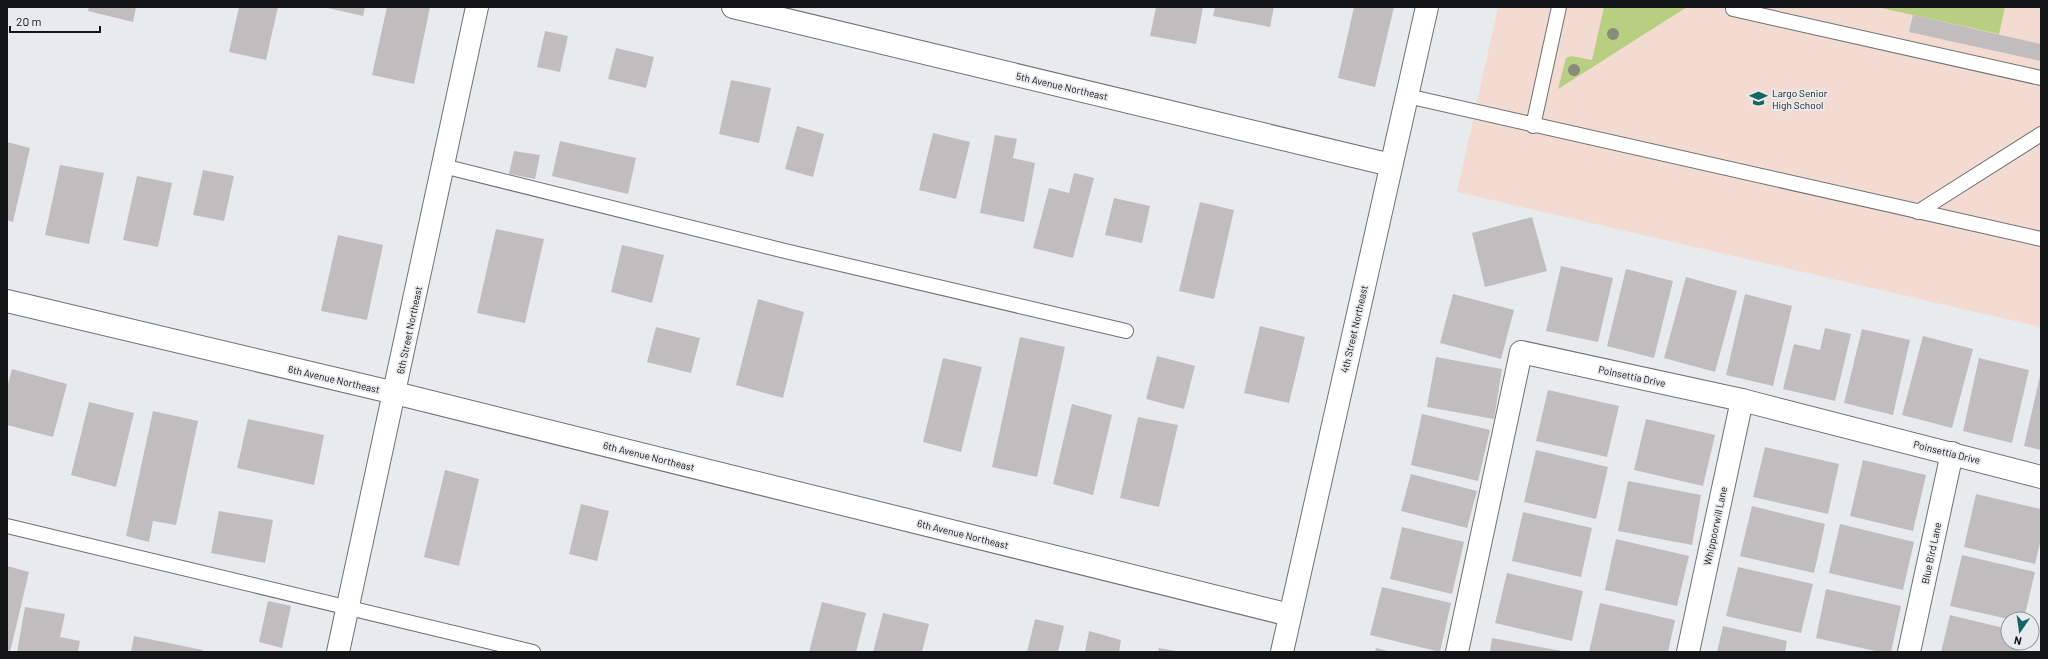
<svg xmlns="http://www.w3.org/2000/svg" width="2048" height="659" font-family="Barlow,sans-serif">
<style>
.education{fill:#f3dbd1}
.green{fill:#b8ce80}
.building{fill:#c1bdbf}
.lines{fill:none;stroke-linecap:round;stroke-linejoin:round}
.lane-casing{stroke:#6e7172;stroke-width:16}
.street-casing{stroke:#6e7172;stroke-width:24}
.lane{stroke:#fff;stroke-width:14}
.street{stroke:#fff;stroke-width:22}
.tree{fill:#878d7a}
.labels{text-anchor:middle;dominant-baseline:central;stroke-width:3.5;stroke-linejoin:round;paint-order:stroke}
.street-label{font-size:10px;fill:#131415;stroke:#e8ebed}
.poi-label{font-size:10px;fill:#131415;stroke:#e8ebed;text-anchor:start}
</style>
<rect width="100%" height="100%" fill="#e8ebed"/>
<polygon class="education" points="1498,7 2041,7 2041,327 1457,192"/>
<g class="green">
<polygon points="1604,7 1687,7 1558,89 1566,58 1571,56 1592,60"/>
<polygon points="1877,7 2005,7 1999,34"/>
</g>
<g class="building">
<polygon points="89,7 136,7 133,22 88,11"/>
<polygon points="239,7 278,7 266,60 229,52"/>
<polygon points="323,7 365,7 363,16"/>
<polygon points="387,7 430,7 414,84 372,75"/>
<polygon points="1156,7 1203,7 1196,44 1150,36"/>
<polygon points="1215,7 1274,7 1270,27 1213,16"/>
<polygon points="1354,7 1394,7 1375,87 1338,78"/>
<polygon points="1913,15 2041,44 2041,61 1909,32"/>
<polygon points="545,31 568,36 560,72 537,67"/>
<polygon points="616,48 654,57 646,88 608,79"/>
<polygon points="731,80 771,88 759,143 719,134"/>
<polygon points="797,126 824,134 813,177 785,169"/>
<polygon points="933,133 970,142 956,199 919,190"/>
<polygon points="995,135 1017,139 1013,158 1035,163 1024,222 980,213"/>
<polygon points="560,141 636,158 628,194 552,176"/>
<polygon points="7,142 30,148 13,222 7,220"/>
<polygon points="514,151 540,155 535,179 509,174"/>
<polygon points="60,165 104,173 89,244 45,235"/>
<polygon points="203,170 234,176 224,221 193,215"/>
<polygon points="1074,173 1094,178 1073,258 1033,248 1049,188 1069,193"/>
<polygon points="137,176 172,183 158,247 123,240"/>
<polygon points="1114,198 1150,206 1142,243 1105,235"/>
<polygon points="1200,202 1234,210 1214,299 1179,291"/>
<polygon points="1532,217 1547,271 1485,287 1472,233"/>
<polygon points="496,229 544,239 525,323 477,313"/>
<polygon points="338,235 383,245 367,320 321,311"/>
<polygon points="622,245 664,255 652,303 611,292"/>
<polygon points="1561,266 1613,278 1598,342 1546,331"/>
<polygon points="1626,269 1673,281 1654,358 1607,346"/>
<polygon points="1686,277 1737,291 1715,372 1664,358"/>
<polygon points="1453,294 1514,310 1501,359 1440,343"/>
<polygon points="1745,294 1792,306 1773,386 1726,375"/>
<polygon points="758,299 804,312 783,398 736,385"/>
<polygon points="1260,326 1305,337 1289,403 1244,393"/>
<polygon points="656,327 700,338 691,373 647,362"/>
<polygon points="1825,328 1851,334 1835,401 1783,389 1794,344 1820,350"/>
<polygon points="1862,329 1910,340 1893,415 1844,403"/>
<polygon points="1923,336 1973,349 1952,428 1902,415"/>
<polygon points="1020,337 1065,347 1037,477 992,467"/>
<polygon points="1157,356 1195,366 1184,409 1146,399"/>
<polygon points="1436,357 1502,369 1494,419 1427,407"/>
<polygon points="943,358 982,367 961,452 923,442"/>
<polygon points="1979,358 2029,370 2012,443 1963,431"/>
<polygon points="12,369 67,384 53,437 7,425 7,388"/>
<polygon points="2040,376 2041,376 2041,450 2024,446"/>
<polygon points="1548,390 1619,406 1607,457 1536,441"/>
<polygon points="89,402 134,413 116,487 71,475"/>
<polygon points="1072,404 1112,415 1093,495 1053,484"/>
<polygon points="153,411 198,421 176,525 153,521 149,542 126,536"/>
<polygon points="1422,414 1490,430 1478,481 1411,465"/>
<polygon points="1138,417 1178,425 1159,507 1120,498"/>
<polygon points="248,419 324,435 314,485 237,468"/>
<polygon points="1646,419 1715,435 1703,486 1634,470"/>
<polygon points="1765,447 1839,464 1828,514 1753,497"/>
<polygon points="1536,450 1608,467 1596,519 1524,502"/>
<polygon points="1863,460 1926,475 1913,531 1850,516"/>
<polygon points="445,470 479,479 459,566 424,557"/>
<polygon points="1411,474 1477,491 1467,528 1401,511"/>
<polygon points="1628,481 1701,495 1692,545 1618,531"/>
<polygon points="1976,494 2041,509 2041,539 2035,564 1964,547"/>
<polygon points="581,504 609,511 597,561 569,554"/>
<polygon points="1752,506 1825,524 1814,573 1740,556"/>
<polygon points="219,511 273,520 265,563 211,553"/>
<polygon points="1523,512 1592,528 1581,577 1512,561"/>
<polygon points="1840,524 1914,542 1903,590 1829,573"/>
<polygon points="1402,527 1464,542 1452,594 1390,579"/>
<polygon points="1616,539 1689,556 1677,606 1605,590"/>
<polygon points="1962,555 2035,572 2024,619 2008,619 1950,606"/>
<polygon points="7,566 29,572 10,652 7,652"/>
<polygon points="1738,567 1813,584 1801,633 1726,616"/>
<polygon points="1507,573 1583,591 1572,641 1495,623"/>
<polygon points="1382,587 1451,603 1440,652 1370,635"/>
<polygon points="1826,589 1901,606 1891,652 1880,652 1816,638"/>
<polygon points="268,601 291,606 282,648 259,642"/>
<polygon points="822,602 866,613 856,652 809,652"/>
<polygon points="1600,603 1675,620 1668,652 1589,652"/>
<polygon points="25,607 65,614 60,637 80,641 78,652 17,652"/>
<polygon points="883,613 929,624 922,652 873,652"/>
<polygon points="1950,615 2008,629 2008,643 2020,643 2018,652 1941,652"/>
<polygon points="1035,619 1064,626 1058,652 1027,652"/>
<polygon points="1723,626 1787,641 1785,652 1717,652"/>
<polygon points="1089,631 1121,640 1119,652 1085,652"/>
<polygon points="134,636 203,650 202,652 131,652"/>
<polygon points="1492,638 1562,651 1562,652 1490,652"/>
<polygon points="1159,648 1176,651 1176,652 1158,652"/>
<polygon points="1376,648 1388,651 1388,652 1375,652"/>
</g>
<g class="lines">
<defs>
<g id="lane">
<polyline points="1733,9 2041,78"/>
<polyline points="1407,96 2041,239"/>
<polyline points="1533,126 1559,7"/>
<polyline points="443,166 785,251 1126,331"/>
<polyline points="1918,212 2041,134"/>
<polyline points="7,526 533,652"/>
</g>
<g id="street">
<polyline points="733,7 1391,165"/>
<polyline points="7,301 395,393 1290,615"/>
<polyline points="338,652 477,7"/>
<polyline points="1282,652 1427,7"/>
<polyline points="1457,652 1521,352 1742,400 2041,477"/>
<polyline points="1688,652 1742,400"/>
<polyline points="1909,652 1952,453"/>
</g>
</defs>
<use href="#lane" class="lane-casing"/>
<use href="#street" class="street-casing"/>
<use href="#lane" class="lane"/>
<use href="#street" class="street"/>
</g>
<g class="tree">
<circle cx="1613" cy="34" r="6"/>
<circle cx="1574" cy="70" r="6"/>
</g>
<defs>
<symbol id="school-bare" viewBox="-9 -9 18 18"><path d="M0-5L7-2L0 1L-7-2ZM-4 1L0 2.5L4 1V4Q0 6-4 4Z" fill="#176561" stroke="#e8ebed" stroke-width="2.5" paint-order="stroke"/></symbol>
</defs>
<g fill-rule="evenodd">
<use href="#school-bare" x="1746" y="86" width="25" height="25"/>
</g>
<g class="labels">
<g class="street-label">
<text transform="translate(1062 86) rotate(13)">5th Avenue Northeast</text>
<text transform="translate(1354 329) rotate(-77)">4th Street Northeast</text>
<text transform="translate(409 330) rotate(-78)">6th Street Northeast</text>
<text transform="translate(1632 376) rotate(12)">Poinsettia Drive</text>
<text transform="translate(334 379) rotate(13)">6th Avenue Northeast</text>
<text transform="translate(1947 452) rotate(14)">Poinsettia Drive</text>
<text transform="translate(649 456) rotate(14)">6th Avenue Northeast</text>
<text transform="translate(1715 526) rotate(-78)">Whippoorwill Lane</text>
<text transform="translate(963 534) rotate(14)">6th Avenue Northeast</text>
<text transform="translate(1931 553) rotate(-78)">Blue Bird Lane</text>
</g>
<g class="poi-label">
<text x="1772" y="93">Largo Senior<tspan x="1772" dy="12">High School</tspan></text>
</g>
</g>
<rect width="2048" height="659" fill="none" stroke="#131415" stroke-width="16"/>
<g transform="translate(2020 631) rotate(193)"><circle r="19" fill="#e8ebed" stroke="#939597"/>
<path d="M0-3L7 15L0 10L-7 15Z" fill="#176561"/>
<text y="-6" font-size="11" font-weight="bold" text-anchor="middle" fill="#131415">N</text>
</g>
<path d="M10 26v6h90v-6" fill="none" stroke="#131415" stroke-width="2"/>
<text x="16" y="26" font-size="12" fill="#131415" stroke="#e8ebed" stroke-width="3" paint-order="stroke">20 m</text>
</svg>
